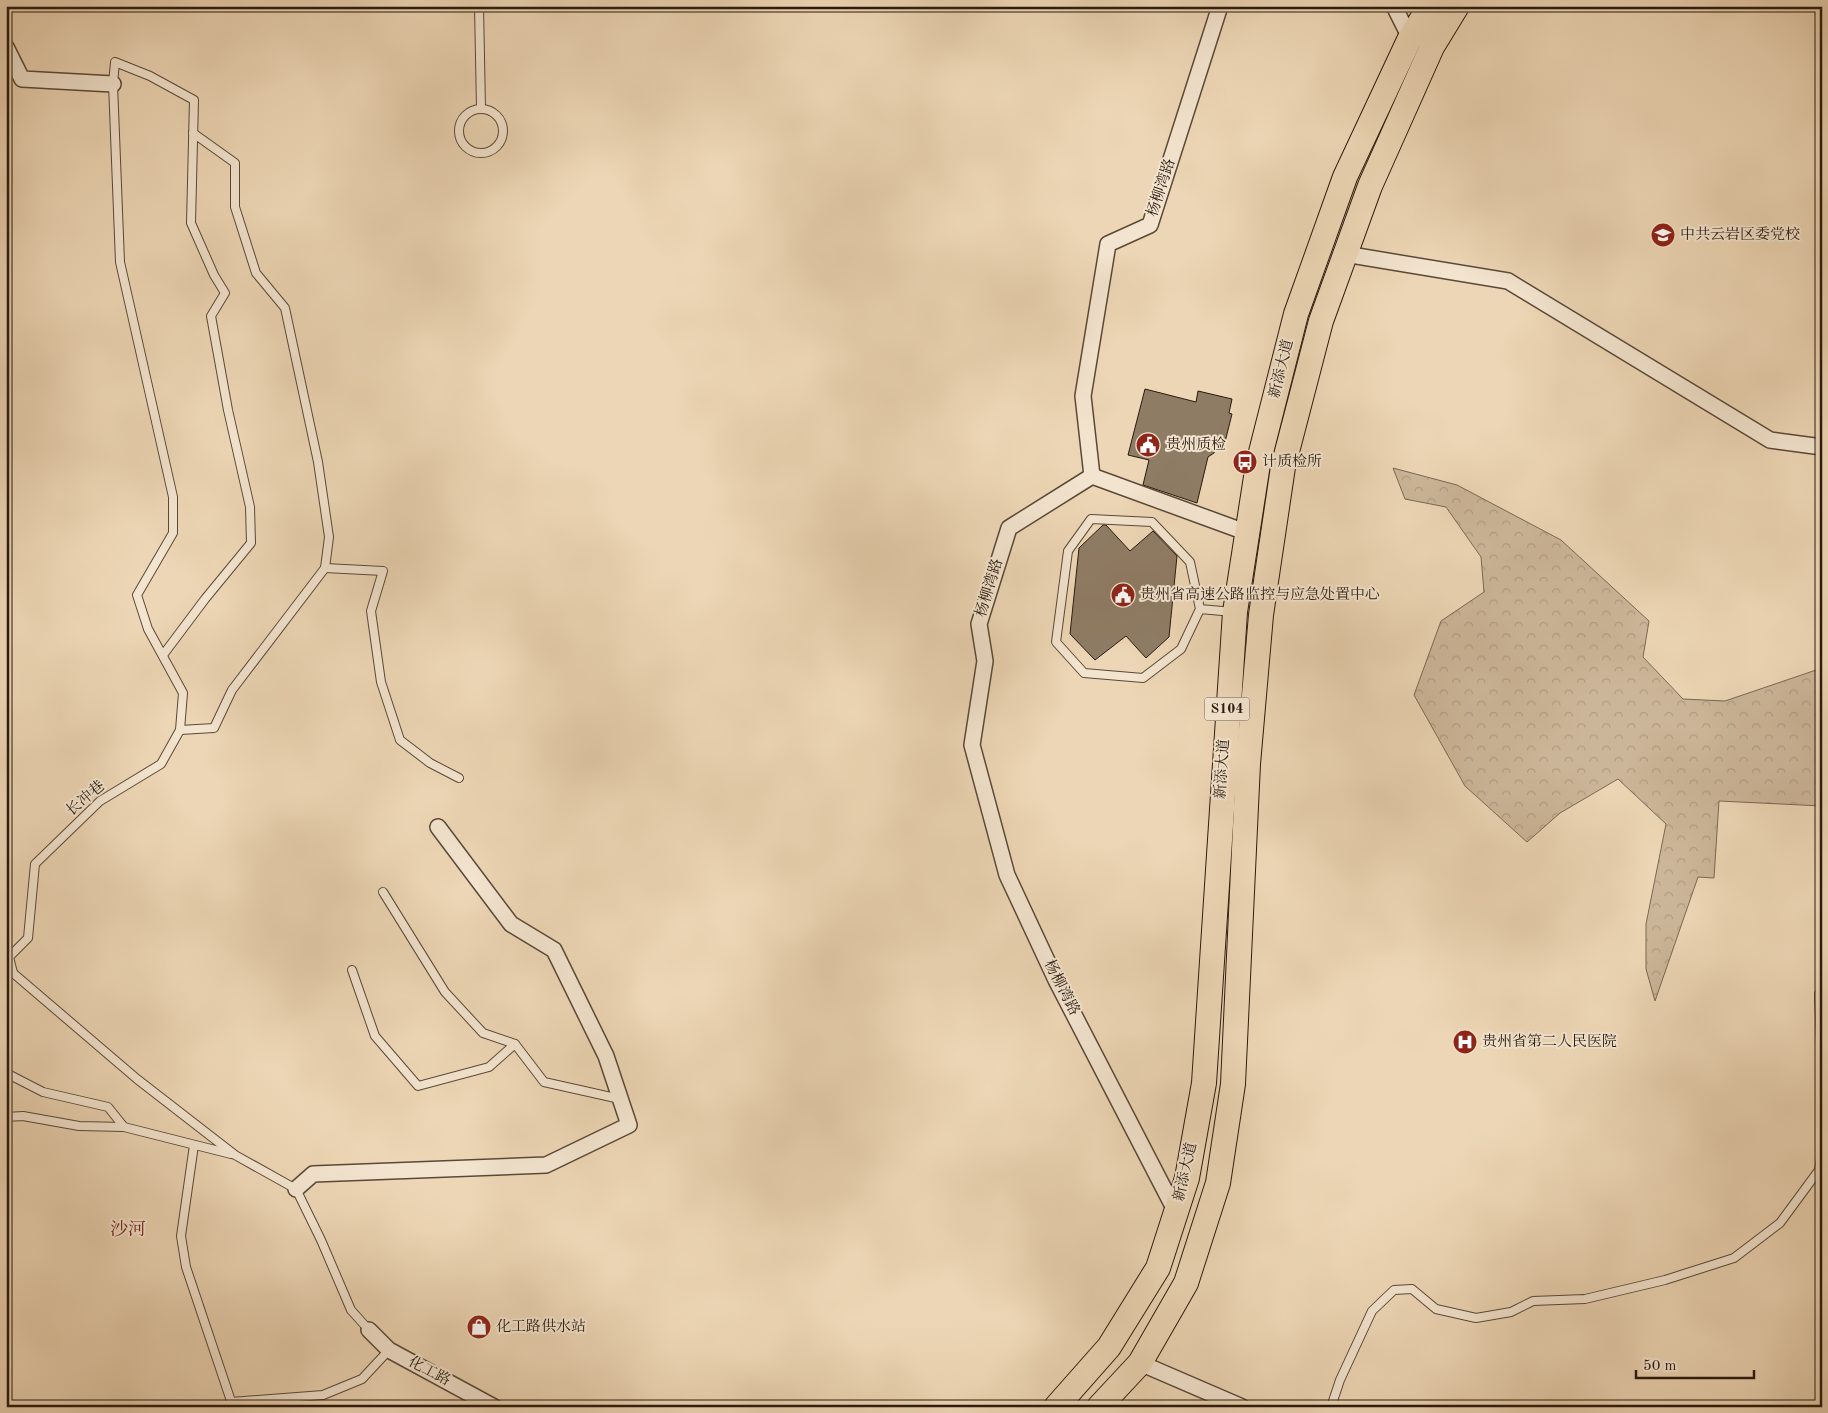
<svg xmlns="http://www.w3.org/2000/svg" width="1828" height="1413" font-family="'Old Standard TT','Noto Serif SC',serif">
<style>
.forest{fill:url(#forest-crowns);stroke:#7a6854}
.building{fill:#8f7c65;stroke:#291a0f}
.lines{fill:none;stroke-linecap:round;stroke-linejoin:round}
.service-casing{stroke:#5a4938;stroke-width:10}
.minor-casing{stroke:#5a4938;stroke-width:18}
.primary-casing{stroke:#291a0f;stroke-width:26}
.service{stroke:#f3e4cf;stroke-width:8}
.minor{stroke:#f3e4cf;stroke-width:15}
.primary{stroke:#edd6b5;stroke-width:24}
.labels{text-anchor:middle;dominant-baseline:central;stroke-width:4;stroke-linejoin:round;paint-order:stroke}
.shield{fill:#f3e4cf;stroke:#665749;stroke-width:1}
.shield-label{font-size:14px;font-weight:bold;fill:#291a0f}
.street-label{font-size:15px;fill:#291a0f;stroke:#f3e4cf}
.poi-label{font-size:15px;fill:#291a0f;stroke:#f3e4cf;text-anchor:start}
.quarter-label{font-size:18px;fill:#7a1f14;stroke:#f3e4cf}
</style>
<defs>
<pattern id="forest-crowns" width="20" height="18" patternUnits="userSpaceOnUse" patternTransform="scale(1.25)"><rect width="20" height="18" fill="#ccb699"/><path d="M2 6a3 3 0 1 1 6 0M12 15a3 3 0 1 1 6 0" fill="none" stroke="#af9c83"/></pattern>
</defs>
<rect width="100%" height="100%" fill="#edd6b5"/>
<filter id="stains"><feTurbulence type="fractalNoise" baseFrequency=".004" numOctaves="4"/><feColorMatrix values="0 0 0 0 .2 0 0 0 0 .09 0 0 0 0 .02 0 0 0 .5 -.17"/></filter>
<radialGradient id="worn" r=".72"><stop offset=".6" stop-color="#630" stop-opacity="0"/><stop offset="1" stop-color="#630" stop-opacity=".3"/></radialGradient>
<polygon class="forest" points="1393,468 1457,485 1561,540 1649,621 1643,657 1683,699 1725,701 1822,668 1822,806 1719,801 1714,878 1698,877 1655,1001 1646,969 1646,924 1666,824 1618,779 1560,813 1527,842 1465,786 1414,695 1441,621 1484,592 1481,557 1446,507 1405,499"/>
<g class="building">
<polygon points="1145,389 1196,402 1198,391 1232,399 1229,413 1232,414 1224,446 1217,444 1214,453 1208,457 1197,503 1143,485 1149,460 1128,455"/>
<polygon points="1103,525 1106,525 1130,551 1153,531 1177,556 1169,637 1146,658 1126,636 1095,660 1070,634 1079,548"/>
</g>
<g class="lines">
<defs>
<g id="service">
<polyline points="479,6 481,109"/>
<polyline points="249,7 251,6"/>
<circle cx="481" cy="131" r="22"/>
<polyline points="325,568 383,571 371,611 381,682 400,740 430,763 459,778"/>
<polyline points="1200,609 1181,649 1143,678 1084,673 1056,642 1068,551 1091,519 1152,522 1190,562 1200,609 1233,612"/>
<polyline points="180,730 214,728 232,690 325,568 329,537 318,462 285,308 256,273 235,207 235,163 193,133"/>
<polyline points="383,892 445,992 483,1033 515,1044 544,1082 620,1099"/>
<polyline points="6,970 13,973 137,1079 235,1155 296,1189 321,1240 351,1310 369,1330"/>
<polyline points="352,970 375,1036 418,1086 489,1067 515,1044"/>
<polyline points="13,973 9,957 28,938 35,864 100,801 161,764 180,730 183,693 148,629 137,595 173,533 173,497 120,262 113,84 115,62 150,76 194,100 191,223 214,275 225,293 211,316 228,410 250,507 251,543 205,599 163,655"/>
<polyline points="1819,994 1822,1070"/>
<polyline points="6,1073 43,1092 108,1107 124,1127 231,1154"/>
<polyline points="6,1117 23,1116 79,1126 124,1127"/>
<polyline points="194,1145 181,1236 186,1267 233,1407"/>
<polyline points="231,1402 323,1395 362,1379 389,1350"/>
<polyline points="1331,1407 1340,1380 1372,1311 1394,1290 1412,1289 1436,1309 1476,1318 1511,1312 1533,1301 1585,1299 1665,1280 1734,1258 1780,1223 1819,1170 1822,1153"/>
</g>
<g id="minor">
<polyline points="1394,6 1410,38 1415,40"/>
<polyline points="6,47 22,79 113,84"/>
<polyline points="1345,254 1508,281 1770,440 1822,447"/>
<polyline points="1092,476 1248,533"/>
<polyline points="296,1189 313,1174 546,1165 629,1125 606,1056 554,950 511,924 438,827"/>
<polyline points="1176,1212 1056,980 1007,875 972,745 985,661 979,624 1009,528 1092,476 1083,396 1108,244 1150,225 1220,6"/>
<polyline points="369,1330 389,1350 494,1407"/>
<polyline points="1140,1363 1242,1407"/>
</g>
<g id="primary">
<polyline points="1056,1407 1109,1347 1158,1268 1187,1178 1204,1083 1235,612 1258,464 1296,314 1345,177 1410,38 1430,6"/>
<polyline points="1099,1407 1140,1363 1186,1283 1218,1183 1233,1084 1248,764 1261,615 1283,467 1321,321 1370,186 1432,47 1457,6"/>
</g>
</defs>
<use href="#service" class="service-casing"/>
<use href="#minor" class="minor-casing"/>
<use href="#primary" class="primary-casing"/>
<use href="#service" class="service"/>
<use href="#minor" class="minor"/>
<use href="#primary" class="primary"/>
</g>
<defs>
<symbol id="school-disc" viewBox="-11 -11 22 22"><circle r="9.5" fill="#8f2418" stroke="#f3e4cf"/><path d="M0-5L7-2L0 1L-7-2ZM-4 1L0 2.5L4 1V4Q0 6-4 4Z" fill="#fff"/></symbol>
<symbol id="civic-disc" viewBox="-11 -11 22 22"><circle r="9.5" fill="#8f2418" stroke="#f3e4cf"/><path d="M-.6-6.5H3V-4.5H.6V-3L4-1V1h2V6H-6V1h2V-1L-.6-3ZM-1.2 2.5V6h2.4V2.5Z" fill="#fff"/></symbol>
<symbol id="bus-disc" viewBox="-11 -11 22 22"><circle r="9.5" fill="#8f2418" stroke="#f3e4cf"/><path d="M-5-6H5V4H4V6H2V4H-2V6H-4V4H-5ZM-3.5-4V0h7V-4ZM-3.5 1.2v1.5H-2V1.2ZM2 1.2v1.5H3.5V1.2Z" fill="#fff"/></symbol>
<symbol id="hospital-disc" viewBox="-11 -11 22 22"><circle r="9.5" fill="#8f2418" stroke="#f3e4cf"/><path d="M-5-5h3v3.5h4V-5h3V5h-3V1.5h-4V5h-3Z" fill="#fff"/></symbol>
<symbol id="shop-disc" viewBox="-11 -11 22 22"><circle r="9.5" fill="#8f2418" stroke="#f3e4cf"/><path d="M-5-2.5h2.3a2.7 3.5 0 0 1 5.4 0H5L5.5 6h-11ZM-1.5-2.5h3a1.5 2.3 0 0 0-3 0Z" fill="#fff"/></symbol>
</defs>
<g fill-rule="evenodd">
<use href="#school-disc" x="1649" y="221" width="28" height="28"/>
<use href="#civic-disc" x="1134" y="431" width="28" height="28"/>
<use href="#bus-disc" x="1231" y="448" width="28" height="28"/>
<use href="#civic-disc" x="1109" y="581" width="28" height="28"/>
<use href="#hospital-disc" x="1451" y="1028" width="28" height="28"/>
<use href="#shop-disc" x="465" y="1313" width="28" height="28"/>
</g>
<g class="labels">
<rect class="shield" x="1204.5" y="697.5" width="45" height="23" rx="4"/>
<g class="shield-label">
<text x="1227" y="709">S104</text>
</g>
<g class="street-label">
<text transform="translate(1162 188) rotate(-72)">杨柳湾路</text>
<text transform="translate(1282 369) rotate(-76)">新添大道</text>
<text transform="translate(990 588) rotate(-73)">杨柳湾路</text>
<text transform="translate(1223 769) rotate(-86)">新添大道</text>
<text transform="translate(86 799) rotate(-40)">长冲巷</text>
<text transform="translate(1061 988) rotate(63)">杨柳湾路</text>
<text transform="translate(1186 1172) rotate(-77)">新添大道</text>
<text transform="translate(429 1372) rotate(28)">化工路</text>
</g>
<g class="poi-label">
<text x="1680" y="235">中共云岩区委党校</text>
<text x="1166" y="445">贵州质检</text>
<text x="1262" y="462">计质检所</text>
<text x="1140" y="595">贵州省高速公路监控与应急处置中心</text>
<text x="1482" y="1042">贵州省第二人民医院</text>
<text x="496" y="1327">化工路供水站</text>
</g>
<g class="quarter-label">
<text x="128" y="1230">沙河</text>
</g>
</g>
<rect width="1828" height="1413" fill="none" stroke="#edd6b5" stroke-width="25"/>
<rect x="8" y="8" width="1813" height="1398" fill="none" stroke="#291a0f" stroke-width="2.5"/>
<rect x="12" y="12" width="1803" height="1388" fill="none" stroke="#291a0f"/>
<path d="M1636 1370v8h118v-8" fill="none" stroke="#291a0f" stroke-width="2.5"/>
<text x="1643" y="1370" font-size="15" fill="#291a0f" stroke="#f3e4cf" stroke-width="4" paint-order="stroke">50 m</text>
<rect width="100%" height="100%" filter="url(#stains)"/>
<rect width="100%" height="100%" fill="url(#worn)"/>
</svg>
